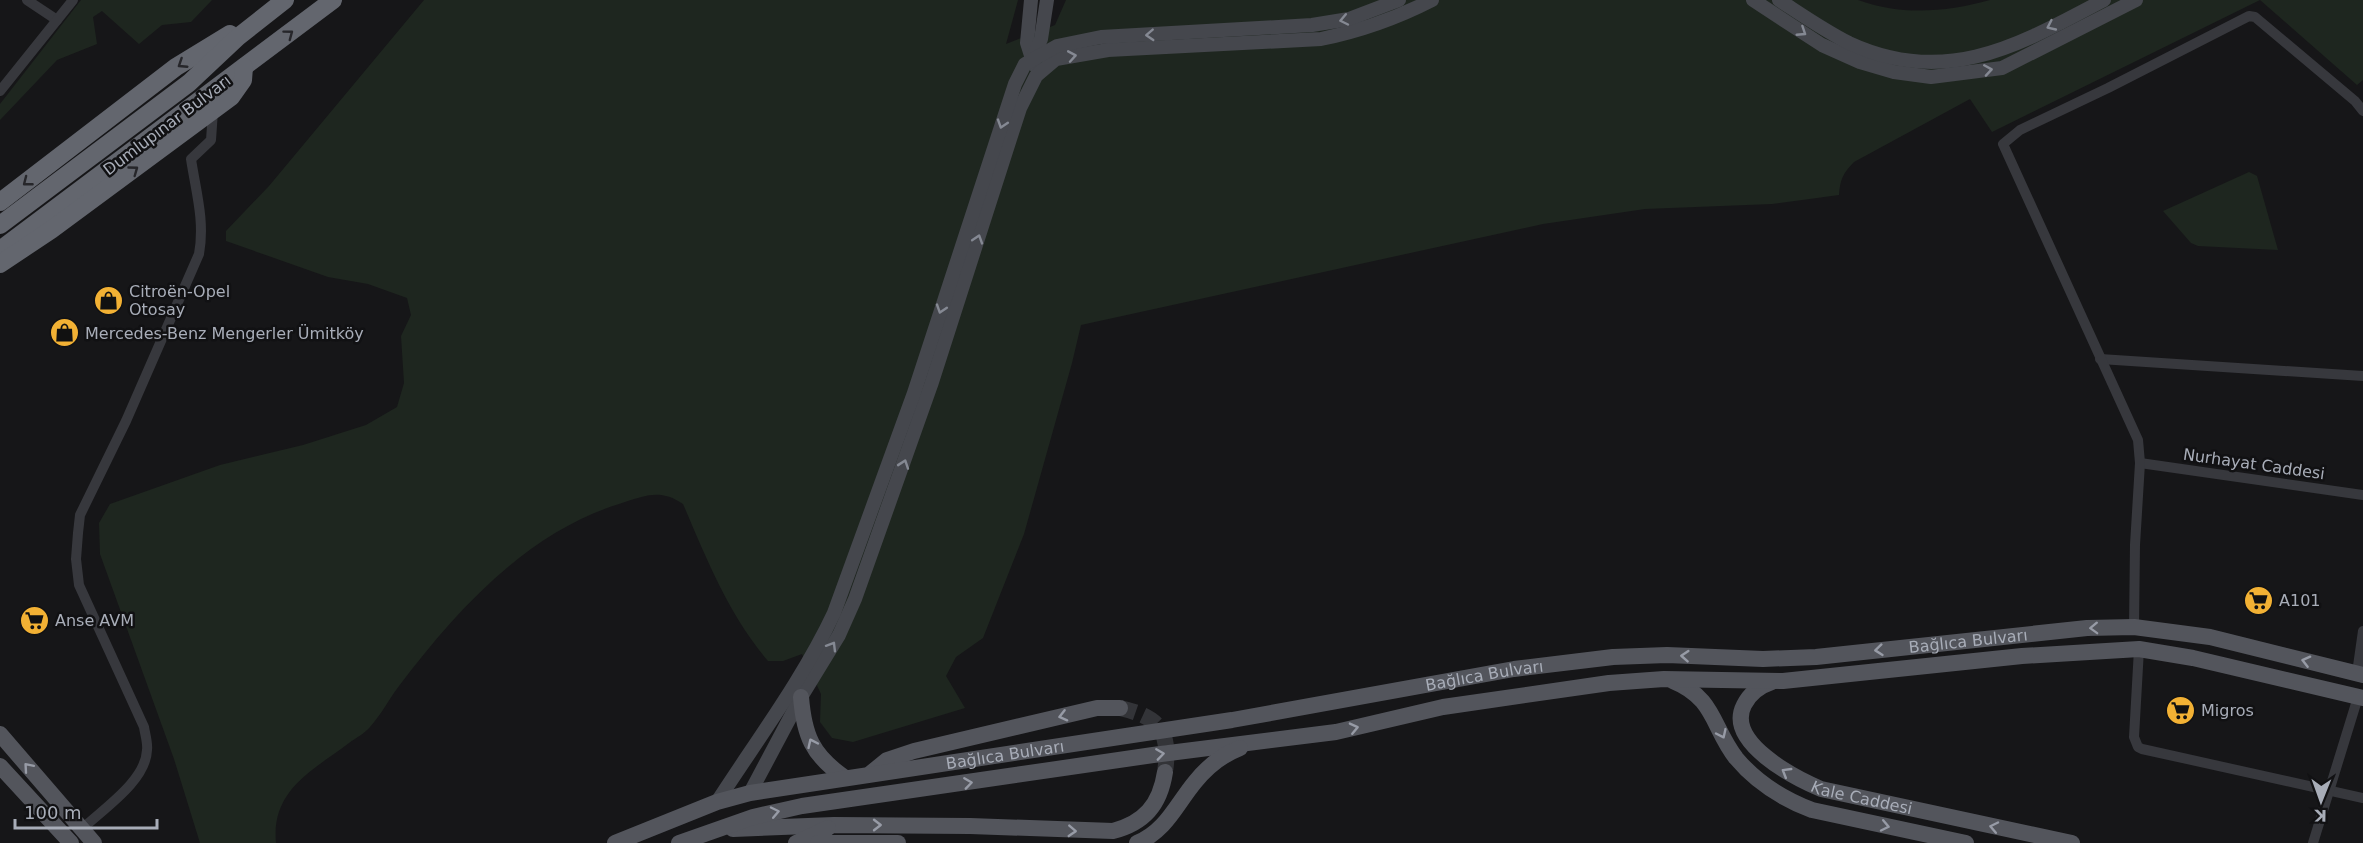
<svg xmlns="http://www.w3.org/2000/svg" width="2363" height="843" font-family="'DejaVu Sans',sans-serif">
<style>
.green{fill:#1e261f}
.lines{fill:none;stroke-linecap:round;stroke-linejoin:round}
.primary-tunnel{stroke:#333438;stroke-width:16;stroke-dasharray:16 8;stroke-linecap:butt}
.street{stroke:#37383d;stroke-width:10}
.secondary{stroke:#45474d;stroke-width:14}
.primary{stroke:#53555c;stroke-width:16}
.highway{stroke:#63666e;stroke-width:18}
.oneway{stroke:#858993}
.oneway2{stroke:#26262a}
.oneway3{stroke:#979ba6}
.labels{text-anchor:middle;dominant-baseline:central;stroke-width:5;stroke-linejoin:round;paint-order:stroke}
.street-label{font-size:16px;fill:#a8adb8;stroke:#111113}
.poi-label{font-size:16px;fill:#a8adb8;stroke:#111113;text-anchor:start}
</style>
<rect width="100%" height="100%" fill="#161618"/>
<g class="green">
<polygon points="81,0 212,0 191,22 162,25 139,44 102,11 93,17 97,44 57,60 0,120 0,104"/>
<path d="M424 0H1018L1006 44 1055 25 1066 0H1858C1901 16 1947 12 1990 0H2363V80L2357 85 2260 0 1992 132 1970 99 1854 162C1843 173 1840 180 1839 195L1772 204 1645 209 1543 224 1081 325 1072 363 1024 534 983 638 956 657 946 676 965 708 853 742 832 738 820 722 821 694 802 654 783 661H768C729 615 707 560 683 504 660 488 644 496 619 504 526 533 456 611 399 686 389 699 381 715 370 727 365 733 356 738 349 743 312 771 271 790 276 843H200L174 759 100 554 99 523 110 504 220 465 303 445 366 425 397 407 404 383 401 336 411 315 407 298 368 284 328 277 226 241V231L269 186Z"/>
<polygon points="2249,172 2257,176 2278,250 2198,246 2191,243 2163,211"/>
</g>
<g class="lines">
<path class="primary-tunnel" d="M1120 708C1159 717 1171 731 1165 772"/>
<g class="street">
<polyline points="27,0 57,20"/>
<polyline points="0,91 73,0"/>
<polyline points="2100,359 2363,376"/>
<polyline points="2140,463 2363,495"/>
<polyline points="2134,627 2135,545 2140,463 2138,440 2003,144 2020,130 2108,88 2249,16 2255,17 2355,101 2363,111"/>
<polyline points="2139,649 2134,737 2138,747 2142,749 2363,798"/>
<polyline points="2357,673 2363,631"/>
<path d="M82 829C103 809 146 781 147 750 148 743 145 734 144 727L79 585 76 559 78 533 80 515 126 421 199 254C205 221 196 192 191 159L211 140 213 111"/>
<polyline points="2313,843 2358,697"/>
</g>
<g class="secondary">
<polyline points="1031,0 1027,43 1034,65"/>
<polyline points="1753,0 1822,45 1860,62 1894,72 1931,77 2002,68 2136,0"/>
<path d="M1779 0C1802 15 1825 31 1849 43 1946 88 2019 45 2104 0"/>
<polyline points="1033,58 1041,39 1047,0"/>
<path d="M750 793 801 697 839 635 855 599 931 385 1020 108 1036 76 1056 59 1108 50 1321 39C1360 31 1397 18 1432 0"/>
<path d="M717 802C757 740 803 679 834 613L914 393 1015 84 1025 64 1057 46 1101 37 1312 25 1349 19 1399 0"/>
</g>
<g class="primary">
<path d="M1673 681C1715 698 1712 727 1736 758 1756 782 1783 799 1812 810L1966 843"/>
<path id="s1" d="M1772 682C1760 686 1750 693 1744 705 1725 742 1795 778 1821 789L2072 843"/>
<path d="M801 697C804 735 812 755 844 777"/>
<polyline points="0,734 94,843"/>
<polyline points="0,766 71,843"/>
<polyline points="871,773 887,760 914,751 1097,708 1120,708"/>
<path d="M733 829 834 825 970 826 1113 831C1144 823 1160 805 1165 772"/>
<path id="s2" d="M615 843 717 802 750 793 1232 720 1514 669 1613 657 1667 655 1763 659 1816 657 2087 628 2134 627 2210 637 2363 675"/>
<polyline points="679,843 753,817 802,806 1153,755 1336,732 1443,707 1609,683 1664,679 1783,681 2022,656 2139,649 2193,658 2363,698"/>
<polyline points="796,843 828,828"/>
<polyline points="818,843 898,843"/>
<path d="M1137 843C1166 831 1176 805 1195 782 1207 767 1222 755 1240 748"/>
</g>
<g class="highway">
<polyline points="0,202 176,67 230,34"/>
<polyline points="0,225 189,83 238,37 285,0"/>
<polyline points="0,250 333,0"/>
<polyline points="0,264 51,230 231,97 243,80 244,67"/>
</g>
</g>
<defs><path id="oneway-chevron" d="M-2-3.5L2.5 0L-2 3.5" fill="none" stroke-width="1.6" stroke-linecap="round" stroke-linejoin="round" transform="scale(1.5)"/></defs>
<g class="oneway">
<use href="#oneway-chevron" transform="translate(1344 20) rotate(168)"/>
<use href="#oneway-chevron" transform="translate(2051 26) rotate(155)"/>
<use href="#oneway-chevron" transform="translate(1802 32) rotate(33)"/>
<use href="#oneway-chevron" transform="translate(1150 35) rotate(177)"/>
<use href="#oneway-chevron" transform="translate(1072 56) rotate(-10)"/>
<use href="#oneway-chevron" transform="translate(1988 70) rotate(-9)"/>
<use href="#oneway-chevron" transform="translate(1002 124) rotate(108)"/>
<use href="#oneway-chevron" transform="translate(978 239) rotate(-72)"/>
<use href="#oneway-chevron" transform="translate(941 309) rotate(108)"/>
<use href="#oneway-chevron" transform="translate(904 464) rotate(-71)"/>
<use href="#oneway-chevron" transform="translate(832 646) rotate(-59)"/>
</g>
<g class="oneway2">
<use href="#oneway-chevron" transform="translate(289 34) rotate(-37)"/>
<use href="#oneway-chevron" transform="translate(182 64) rotate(147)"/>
<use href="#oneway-chevron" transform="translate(134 170) rotate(-36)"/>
<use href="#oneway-chevron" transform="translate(27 182) rotate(142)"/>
</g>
<g class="oneway3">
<use href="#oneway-chevron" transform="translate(2094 628) rotate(178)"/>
<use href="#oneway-chevron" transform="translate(1879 650) rotate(174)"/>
<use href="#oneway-chevron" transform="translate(1685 656) rotate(-176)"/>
<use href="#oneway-chevron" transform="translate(2306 661) rotate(-166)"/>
<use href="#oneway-chevron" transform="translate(1063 716) rotate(166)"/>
<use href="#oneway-chevron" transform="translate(1354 728) rotate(-13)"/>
<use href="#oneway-chevron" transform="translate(1722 734) rotate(65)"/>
<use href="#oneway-chevron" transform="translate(812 743) rotate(-115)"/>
<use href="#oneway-chevron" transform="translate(1160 754) rotate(-8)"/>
<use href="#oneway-chevron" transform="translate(28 767) rotate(-131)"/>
<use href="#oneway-chevron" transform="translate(1786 772) rotate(-149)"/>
<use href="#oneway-chevron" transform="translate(968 783) rotate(-8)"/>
<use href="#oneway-chevron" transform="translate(775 812) rotate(-12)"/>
<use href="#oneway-chevron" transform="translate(877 825)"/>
<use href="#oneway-chevron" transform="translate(1885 826) rotate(12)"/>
<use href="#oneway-chevron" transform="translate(1994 827) rotate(-168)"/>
<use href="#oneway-chevron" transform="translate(1072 831) rotate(3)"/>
</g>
<defs>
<symbol id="shop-disc" viewBox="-11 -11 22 22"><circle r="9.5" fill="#f2b134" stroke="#111113"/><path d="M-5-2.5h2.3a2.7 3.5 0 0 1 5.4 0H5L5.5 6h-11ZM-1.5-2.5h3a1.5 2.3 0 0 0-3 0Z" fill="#111"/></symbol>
<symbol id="supermarket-disc" viewBox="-11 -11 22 22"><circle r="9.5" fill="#f2b134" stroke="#111113"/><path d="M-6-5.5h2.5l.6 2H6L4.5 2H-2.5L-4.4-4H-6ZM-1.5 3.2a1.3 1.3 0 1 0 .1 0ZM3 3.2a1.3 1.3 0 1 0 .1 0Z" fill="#111"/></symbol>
</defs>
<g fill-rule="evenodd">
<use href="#shop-disc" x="92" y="284" width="33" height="33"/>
<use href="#shop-disc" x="48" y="316" width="33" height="33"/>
<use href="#supermarket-disc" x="2242" y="584" width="33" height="33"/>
<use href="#supermarket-disc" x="18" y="604" width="33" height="33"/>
<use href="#supermarket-disc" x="2164" y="694" width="33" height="33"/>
</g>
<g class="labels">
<g class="street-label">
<text transform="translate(167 125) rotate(-37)">Dumlupınar Bulvarı</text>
<text transform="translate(2254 464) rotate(8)">Nurhayat Caddesi</text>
<text stroke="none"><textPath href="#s2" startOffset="1374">Bağlıca Bulvarı</textPath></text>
<text stroke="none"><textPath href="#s2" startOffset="888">Bağlıca Bulvarı</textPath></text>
<text stroke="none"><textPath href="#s2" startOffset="402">Bağlıca Bulvarı</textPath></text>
<text stroke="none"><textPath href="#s1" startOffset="204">Kale Caddesi</textPath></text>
</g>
<g class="poi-label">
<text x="129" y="291">Citroën-Opel<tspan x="129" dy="18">Otosay</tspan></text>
<text x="85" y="333">Mercedes-Benz Mengerler Ümitköy</text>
<text x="2279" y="600">A101</text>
<text x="55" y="620">Anse AVM</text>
<text x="2201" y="710">Migros</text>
</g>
</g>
<g transform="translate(2321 801) rotate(181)" stroke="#111113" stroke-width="4.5" paint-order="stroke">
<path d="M0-4.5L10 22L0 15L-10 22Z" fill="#a8adb8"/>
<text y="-9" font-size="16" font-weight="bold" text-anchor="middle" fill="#a8adb8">K</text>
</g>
<path d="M15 819v9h142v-9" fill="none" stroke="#a8adb8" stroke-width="3"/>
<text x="24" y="819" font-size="18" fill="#a8adb8" stroke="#111113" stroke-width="4.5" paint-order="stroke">100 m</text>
</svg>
